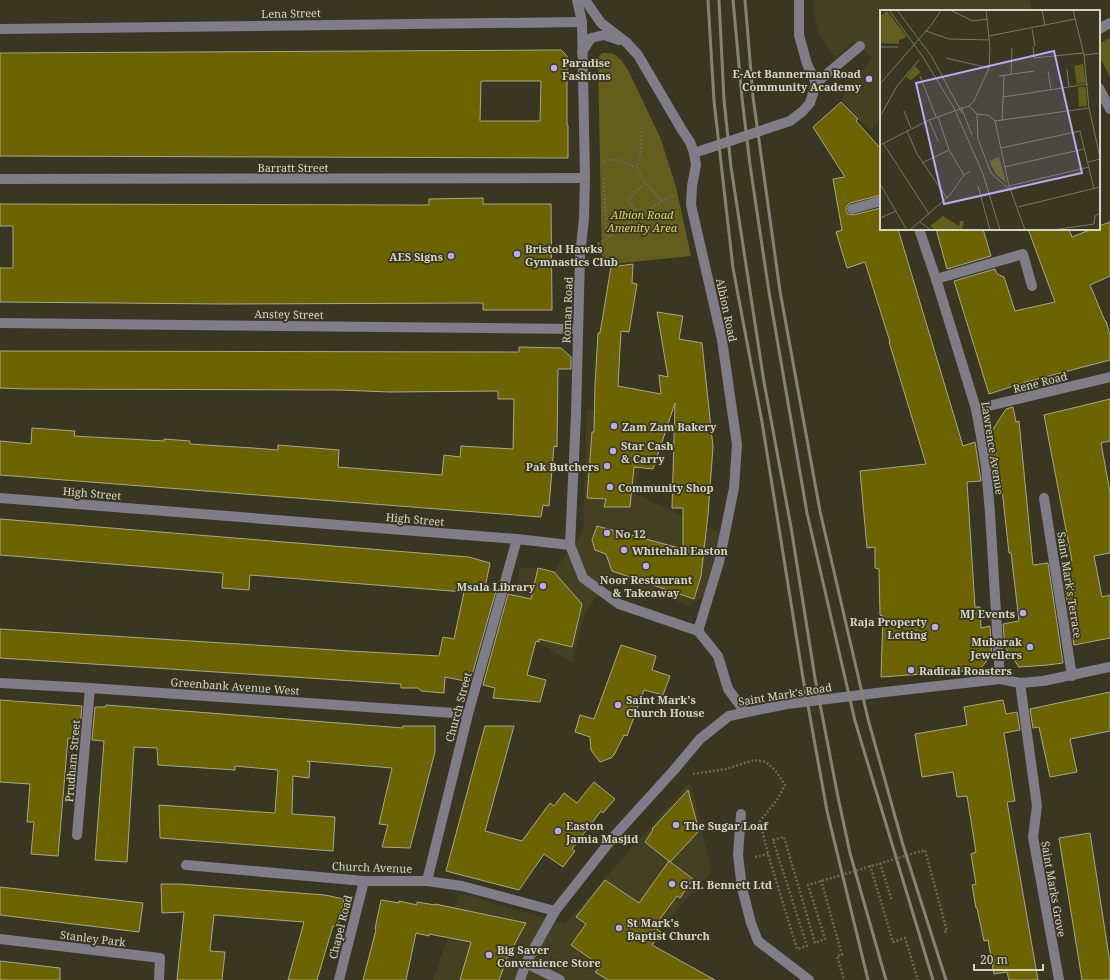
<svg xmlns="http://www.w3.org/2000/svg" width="1110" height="980" font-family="'Noto Serif',serif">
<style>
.built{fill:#444123}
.green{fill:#645e1c}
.building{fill:#6c6400;stroke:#a9a78d;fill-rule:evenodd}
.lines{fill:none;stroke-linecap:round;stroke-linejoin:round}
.path{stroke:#696854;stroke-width:2.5;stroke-dasharray:2 2;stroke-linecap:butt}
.minor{stroke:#7e7d88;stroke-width:10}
.rail{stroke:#858472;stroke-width:3}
.poi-dot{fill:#b7abf8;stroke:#393721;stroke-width:1.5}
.labels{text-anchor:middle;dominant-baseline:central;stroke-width:3.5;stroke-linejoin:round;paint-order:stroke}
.street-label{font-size:11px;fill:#d6d6c8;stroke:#393721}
.poi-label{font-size:11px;font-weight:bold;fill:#d6d6c8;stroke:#393721;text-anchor:start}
.park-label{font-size:11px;font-style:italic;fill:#dcd262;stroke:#393721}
.inset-road{fill:none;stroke:#787764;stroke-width:1}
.view{fill:#b7abf8;fill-opacity:0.15;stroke:#b7abf8;stroke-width:2}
.inset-edge{fill:none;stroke:#d6d6c8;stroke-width:2}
</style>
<rect width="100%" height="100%" fill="#393721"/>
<g class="built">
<polygon points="814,0 1030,0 1031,8 1028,11 881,11 881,121 870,131 841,100 872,58 854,41 835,58 818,32 814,14"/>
<polygon points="587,409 644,415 637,495 721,533 703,596 690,606 611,578 585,612 572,662 539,643 506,635 520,568 535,568 549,571 554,571 583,533"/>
<polygon points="690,782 712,872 651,938 618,980 433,980 448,938 458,893 565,924"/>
</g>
<g class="green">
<polygon points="1110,38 1110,77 1099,55 1099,44"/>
<polygon points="602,53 606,53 614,54 622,61 629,72 660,137 676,187 691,256 602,265 598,59 599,56"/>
</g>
<g class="building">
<path d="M561 50 567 56V125H568V158L0 156V53ZM481 81H541L540 121H480Z"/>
<polygon points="841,102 858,119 856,121 881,149 881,195 850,203 846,207 846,211 848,214 853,215 881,208 881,229 898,229 963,446 975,442 981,481 967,482 975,607 980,607 981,628 990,626 992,655 979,670 881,677 883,616 880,615 879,569 875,568 875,547 867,548 860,471 926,464 889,342 890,342 865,262 847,268 836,232 842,230 833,179 845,177 813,127"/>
<polygon points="483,198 483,204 551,204 552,310 483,310 483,303 226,304 0,302 0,268 13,268 13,226 0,226 0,204 429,205 429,199"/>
<polygon points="1110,222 1110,276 1090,285 1105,321 1106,321 1110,335 1110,360 1026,382 989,394 954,281 995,269 997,274 1004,277 1015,311 1055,302 1028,229 1069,229 1072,237 1092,229 1099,229 1099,226"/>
<polygon points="936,229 983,229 991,256 947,269"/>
<polygon points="633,264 632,283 637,284 629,332 621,331 618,386 661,394 659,375 668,377 657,312 683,316 679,339 702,343 713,447 708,515 701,576 694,599 612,571 606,554 595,550 592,540 597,526 683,549 683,508 672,508 675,403 653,469 634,467 630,507 604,507 606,499 587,498 592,432 594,432 595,385 598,333 600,333 611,267"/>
<polygon points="519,347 561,348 571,357 571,369 558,369 557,447 554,446 549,506 543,505 541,517 0,475 0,441 31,444 32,428 75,431 74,436 164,441 164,439 190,441 190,444 253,448 278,450 278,445 339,450 338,467 442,475 444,455 460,457 461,446 513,449 514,399 498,399 498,391 390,392 339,390 28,389 0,388 0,351 519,352"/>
<polygon points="1110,399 1110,441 1101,443 1110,492 1110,553 1094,556 1102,597 1110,595 1110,638 1074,645 1061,562 1072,561 1044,415"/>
<polygon points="1013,407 1016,422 1019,421 1033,565 1048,563 1063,663 1048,665 1019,667 1005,647 1003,624 1019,621 1011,553 1009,553 1001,480 994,480 988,437 1006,409"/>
<polygon points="0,519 469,557 490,563 485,588 496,591 470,682 445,677 444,693 421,691 418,688 401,688 401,684 0,658 0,629 350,651 439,656 443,637 454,639 464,592 250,575 249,590 222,588 223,573 0,555"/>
<polygon points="538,568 554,572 582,604 572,647 539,639 539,642 536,641 527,675 546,680 540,702 493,698 495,688 483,685 508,594 531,599"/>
<polygon points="621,645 656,656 652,670 670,676 663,695 644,690 627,736 624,735 614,755 611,758 600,762 591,750 590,737 575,732 580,715 594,719"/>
<polygon points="1110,692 1110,731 1070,739 1077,772 1050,777 1039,727 1033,728 1030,709"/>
<polygon points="0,700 82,706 79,739 68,738 58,856 31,854 34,822 27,822 30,784 0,782"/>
<polygon points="1003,700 1006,714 1017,712 1020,730 1004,733 1015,801 1007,802 1038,980 1009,980 1007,972 994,974 988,940 984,941 977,908 976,908 972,885 976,884 971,854 976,852 967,796 957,797 953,772 922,777 915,734 967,725 964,707"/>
<polygon points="106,705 403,728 403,726 435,726 435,752 410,848 382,847 388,825 379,824 392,768 307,761 310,763 309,778 293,776 292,814 335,817 333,851 160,838 159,805 275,813 278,770 235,766 235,770 158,765 157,748 134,747 127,862 95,860 104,741 92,740 95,707 105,707"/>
<polygon points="485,726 514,726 485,831 522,841 550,803 554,806 564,793 577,803 594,782 615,799 603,813 601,811 572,849 575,851 563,867 544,854 519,890 446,871"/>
<polygon points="688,790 699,831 670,862 645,842 653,830 652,829"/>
<polygon points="1090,833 1110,963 1110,980 1082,980 1059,838"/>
<polygon points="669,861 693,879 680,898 677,896 654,927 661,932 652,945 715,980 608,980 595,972 601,966 571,945 586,924 576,917 605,880 639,903"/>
<polygon points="161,884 180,884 325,895 344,899 338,927 333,926 317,980 288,980 304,922 214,915 210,951 225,952 222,980 177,980 184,912 162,913"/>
<polygon points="0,887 143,903 139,932 0,915"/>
<polygon points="381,900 399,903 399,901 417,905 417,902 435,905 435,904 526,923 507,958 499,980 460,980 471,942 429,934 429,936 416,933 406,980 363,980 376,930 375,929"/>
<polygon points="0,961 60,968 60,980 0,980"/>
</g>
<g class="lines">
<g class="path">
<polyline points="642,131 641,152 637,168 645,183"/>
<path d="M603 163V161C615 157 626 164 637 168"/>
<polyline points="604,178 606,239"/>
<polyline points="641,216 627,200 645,183 662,201"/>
<polyline points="598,244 662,201 676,194"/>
<polyline points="693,774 726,769 754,760 766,762 775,770 785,785 777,800 760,821 768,854 797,949 807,946 773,840 784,837 815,943 825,939 808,885 925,850 947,931 944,932"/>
<polyline points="755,857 768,854"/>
<polyline points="880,863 892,901"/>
<polyline points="870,865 893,942 905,938 918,980"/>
<polyline points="821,880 842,955 837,956 844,980"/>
</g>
<g class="minor">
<polyline points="585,0 601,23 626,42 638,55 682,130 690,142 694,153 696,165 692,186 691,205 722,340 737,445 734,488 719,562 698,631"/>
<polyline points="799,0 799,35 807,64 816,83"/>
<polyline points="0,29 582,22"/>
<polyline points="1099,29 1110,23"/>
<polyline points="582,52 591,38 604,35 619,40"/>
<polyline points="816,83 860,46"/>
<polyline points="1099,88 1110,109"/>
<polyline points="694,153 790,121 803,111 810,103 816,83"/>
<polyline points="0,179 585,178"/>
<polyline points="852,209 881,201"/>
<polyline points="919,229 936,279 976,409 981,436 986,467 990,513 1000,679"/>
<polyline points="936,279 1023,254 1032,286"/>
<polyline points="0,323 578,329"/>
<polyline points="976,409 1110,377"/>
<polyline points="0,498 517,539 570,545 583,578 619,604 698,631 718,656 728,689 745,712"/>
<polyline points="1044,498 1072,676"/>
<polyline points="570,545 576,415 580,256 584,218 585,178 582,22 577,0"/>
<polyline points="0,683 90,688 468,714"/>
<polyline points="1020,683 1037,806 1033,837 1059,980"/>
<polyline points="741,814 738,855 742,888 751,923 758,941 809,980"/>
<polyline points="77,835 90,688"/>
<polyline points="186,865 364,881 427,881 462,886 555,911"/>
<polyline points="427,881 468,714 517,539"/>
<polyline points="0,939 160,958 159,980"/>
<polyline points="526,963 560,980"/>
<polyline points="339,980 364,881"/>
<polyline points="520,980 526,963 555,911 615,835 674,770 700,739 729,716 787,704 885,692 1000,679 1020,683 1043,681 1110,667"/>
</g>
<g class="rail">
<polyline points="708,0 714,101 733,268 762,422 803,678 827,811 868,980"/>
<polyline points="719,0 724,100 731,167 764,382 791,527 815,678 838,797 850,853 886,980"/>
<polyline points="733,0 742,98 750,165 769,292 807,513 855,721 933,980"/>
<polyline points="745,0 753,97 780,291 820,511 868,719 903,845 946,980"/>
</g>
</g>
<g class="poi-dot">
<circle cx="554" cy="68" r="4"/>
<circle cx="869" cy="79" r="4"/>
<circle cx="517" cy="254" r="4"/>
<circle cx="451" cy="256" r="4"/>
<circle cx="614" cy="426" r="4"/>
<circle cx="613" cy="451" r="4"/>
<circle cx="607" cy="466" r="4"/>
<circle cx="610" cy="487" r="4"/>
<circle cx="607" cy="533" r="4"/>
<circle cx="624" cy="550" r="4"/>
<circle cx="646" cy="566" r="4"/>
<circle cx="543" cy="586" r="4"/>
<circle cx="1023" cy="613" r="4"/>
<circle cx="935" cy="627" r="4"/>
<circle cx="1030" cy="647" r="4"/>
<circle cx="911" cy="670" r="4"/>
<circle cx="618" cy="705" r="4"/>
<circle cx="676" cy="825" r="4"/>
<circle cx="558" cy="831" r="4"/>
<circle cx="672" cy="884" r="4"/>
<circle cx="619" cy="928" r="4"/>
<circle cx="489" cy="955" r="4"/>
</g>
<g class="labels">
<g class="street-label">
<text transform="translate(291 13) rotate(-1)">Lena Street</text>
<text x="293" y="167">Barratt Street</text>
<text transform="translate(567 310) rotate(-88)">Roman Road</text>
<text transform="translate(727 310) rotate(78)">Albion Road</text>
<text transform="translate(289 314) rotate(1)">Anstey Street</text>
<text transform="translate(1040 382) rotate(-14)">Rene Road</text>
<text transform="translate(993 448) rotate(81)">Lawrence Avenue</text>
<text transform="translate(92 493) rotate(5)">High Street</text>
<text transform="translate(415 519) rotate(5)">High Street</text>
<text transform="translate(1070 585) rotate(81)">Saint Mark's Terrace</text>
<text transform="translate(235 686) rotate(4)">Greenbank Avenue West</text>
<text transform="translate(785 694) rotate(-9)">Saint Mark's Road</text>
<text transform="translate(458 707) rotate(-75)">Church Street</text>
<text transform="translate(72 761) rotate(-85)">Prudham Street</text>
<text transform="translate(372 867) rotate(2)">Church Avenue</text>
<text transform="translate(1054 889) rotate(80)">Saint Marks Grove</text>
<text transform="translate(340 927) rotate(-76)">Chapel Road</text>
<text transform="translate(93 938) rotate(7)">Stanley Park</text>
</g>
<g class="poi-label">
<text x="562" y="62">Paradise<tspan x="562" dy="13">Fashions</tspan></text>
<text x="861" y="73" text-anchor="end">E-Act Bannerman Road<tspan x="861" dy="13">Community Academy</tspan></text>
<text x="525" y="248">Bristol Hawks<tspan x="525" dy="13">Gymnastics Club</tspan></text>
<text x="443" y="256" text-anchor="end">AES Signs</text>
<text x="622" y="426">Zam Zam Bakery</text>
<text x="621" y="445">Star Cash<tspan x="621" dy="13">&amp; Carry</tspan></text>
<text x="599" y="466" text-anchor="end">Pak Butchers</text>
<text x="618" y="487">Community Shop</text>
<text x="615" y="533">No 12</text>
<text x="632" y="550">Whitehall Easton</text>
<text x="646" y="579" text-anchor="middle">Noor Restaurant<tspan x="646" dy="13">&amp; Takeaway</tspan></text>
<text x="535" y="586" text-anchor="end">Msala Library</text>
<text x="1015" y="613" text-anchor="end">MJ Events</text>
<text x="927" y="621" text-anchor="end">Raja Property<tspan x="927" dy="13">Letting</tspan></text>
<text x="1022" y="641" text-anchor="end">Mubarak<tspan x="1022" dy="13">Jewellers</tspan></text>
<text x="919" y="670">Radical Roasters</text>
<text x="626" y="699">Saint Mark's<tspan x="626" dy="13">Church House</tspan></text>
<text x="566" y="825">Easton<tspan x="566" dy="13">Jamia Masjid</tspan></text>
<text x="684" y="825">The Sugar Loaf</text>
<text x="680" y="884">G.H. Bennett Ltd</text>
<text x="627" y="922">St Mark's<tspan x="627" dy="13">Baptist Church</tspan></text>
<text x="497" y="949">Big Saver<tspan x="497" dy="13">Convenience Store</tspan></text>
</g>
<g class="park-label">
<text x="642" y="214">Albion Road<tspan x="642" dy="13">Amenity Area</tspan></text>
</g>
</g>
<g transform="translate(880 10)">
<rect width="220" height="220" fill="#393721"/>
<path d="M7 1 27 27 19 30V34L0 33V6ZM203 54 206 73 197 74 194 56ZM35 56 41 62 31 70 26 67ZM198 77H206L207 96 199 97ZM119 147 126 172V173L116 164 109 151ZM63 206 79 216 80 211H84L82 219 55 220 50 216Z" fill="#645e1c"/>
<path class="inset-road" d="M9 0 43 47 74 98 103 164 120 220M17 0 52 47 82 103M70 0 93 11 108 9M162 0 165 16M193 0 204 45 209 98 220 147M152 19 155 36M46 21 69 29 110 30M109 26 195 9M0 37H18M153 37 154 48 203 43M204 45 220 43M66 48 109 58M187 59 189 77M168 61 171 80M131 64 132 38M40 66 56 107M119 66 154 61M0 74 52 14 61 0M123 87 208 74M89 96 97 104 108 105 115 111 209 98M81 97 92 125M24 101 31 118M97 104 98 129 111 163 130 180M0 107 17 76 39 50M58 107 69 140 84 165M49 110 58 131M115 111 129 176 145 220M122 111 124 66M27 121 37 144 67 188M3 133 49 204M0 135 49 110 89 96 94 91 109 58 110 38 106 0M121 138 200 121 214 179M208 152 220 149M42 153 69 140M124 157 204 139M0 174 27 220M98 176 110 220M129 176 209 157M138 197 220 177M0 208 16 201M40 212 51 220M30 220 70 185 84 165 90 161M173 220 214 214 215 206 220 203"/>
<path class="view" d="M174 41 202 163 64 194 36 73Z"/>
<rect width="220" height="220" class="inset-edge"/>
</g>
<path d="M974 964v6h69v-6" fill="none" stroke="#d6d6c8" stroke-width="2"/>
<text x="980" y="964" font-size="12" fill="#d6d6c8" stroke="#393721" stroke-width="3" paint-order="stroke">20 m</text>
</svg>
